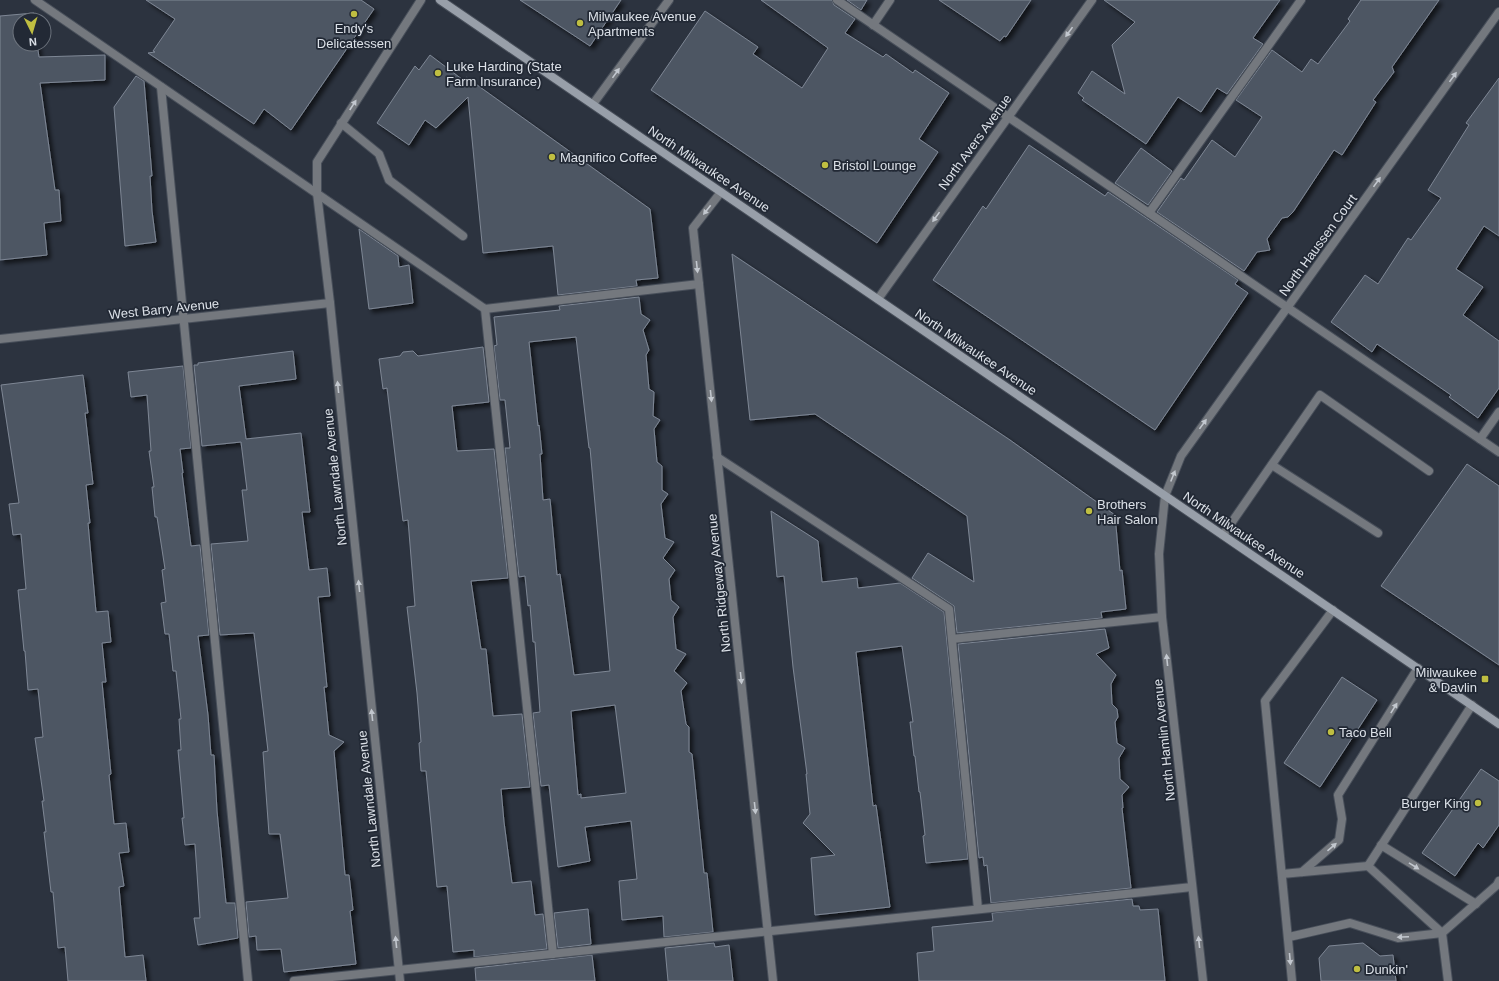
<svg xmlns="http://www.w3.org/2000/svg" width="1499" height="981" font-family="Arial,sans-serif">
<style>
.building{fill:#4e5663;stroke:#7e8795;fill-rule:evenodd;filter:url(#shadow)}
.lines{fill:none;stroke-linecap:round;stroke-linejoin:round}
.lane-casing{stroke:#484f5a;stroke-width:10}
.street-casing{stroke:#484f5a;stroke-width:10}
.secondary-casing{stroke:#484f5a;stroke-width:10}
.lane{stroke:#74787e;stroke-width:8}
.street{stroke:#74787e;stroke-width:8}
.secondary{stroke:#989fa9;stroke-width:8}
.oneway{fill:#c2c7ce}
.poi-dot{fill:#bfbe41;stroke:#222935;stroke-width:1.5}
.labels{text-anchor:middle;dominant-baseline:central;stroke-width:3.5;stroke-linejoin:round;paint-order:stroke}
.poi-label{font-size:13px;fill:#dce1e8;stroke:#222935;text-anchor:start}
.street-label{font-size:13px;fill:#dce1e8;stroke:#222935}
</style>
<defs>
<filter id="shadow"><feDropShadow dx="3.5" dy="3.5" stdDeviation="2" flood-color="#0009"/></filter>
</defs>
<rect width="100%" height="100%" fill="#2c333f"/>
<g class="building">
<polygon points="146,0 361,0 374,9 291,130 264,109 254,124 148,53 155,52 153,51 175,19"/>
<polygon points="520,0 621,0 590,46"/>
<polygon points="761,0 832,0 834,5 855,19 845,33 883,57 886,54 913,73 915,70 949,93 919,139 938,152 877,243 651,90 705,11 758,47 753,54 802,88 828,48"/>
<polygon points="847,0 867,0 861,10"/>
<polygon points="939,0 1031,0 1006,37 1004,36 1000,41"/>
<polygon points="1104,0 1280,0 1253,38 1263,44 1227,94 1217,88 1201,112 1178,97 1146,144 1082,100 1084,98 1078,93 1092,71 1125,94 1112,45 1135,22"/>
<polygon points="1361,0 1439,0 1392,67 1394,72 1373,100 1376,102 1342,155 1334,150 1293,212 1288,217 1282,218 1267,239 1270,250 1257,252 1244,271 1157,212 1181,178 1184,180 1212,140 1235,157 1262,117 1236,100 1272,50 1302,72 1311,59 1318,64 1350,21 1348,19"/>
<polygon points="34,13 35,20 20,20 20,44 37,44 39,57 105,55 105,80 40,83 55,190 59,190 61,221 44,223 47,255 0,260 0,16"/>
<polygon points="430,55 467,83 466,77 650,209 658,278 636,280 637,286 558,295 553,246 483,253 468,97 436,128 425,120 409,145 377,123 415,66 419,70"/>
<polygon points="136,76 144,81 152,176 150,176 152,211 156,242 125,246 114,107"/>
<polygon points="1499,78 1499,236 1484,226 1456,269 1483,287 1463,315 1499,341 1499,388 1478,418 1449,397 1451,395 1377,344 1372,352 1331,322 1365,275 1378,284 1408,238 1411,240 1441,198 1428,190 1469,125 1466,123"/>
<polygon points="1029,145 1105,196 1108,192 1238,280 1235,284 1248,293 1155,430 933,280 983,206 986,209"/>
<polygon points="1141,148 1172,171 1148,205 1115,183"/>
<polygon points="359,229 398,256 399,267 409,265 413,303 369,309"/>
<polygon points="732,254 1010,440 1115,515 1120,571 1122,570 1126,609 1101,612 1102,618 957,633 954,606 912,578 928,553 974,582 967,516 815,414 750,420"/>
<path d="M639 297 641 314 650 320 643 330 649 350 646 355 649 389 654 392 653 416 660 420 654 429 657 462 662 466V490L668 494 661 504 665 538 674 542 663 558 675 570 669 579 671 600 679 607 673 617 676 649 686 654 674 671 687 683 681 691 686 724 689 727V752L692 754 704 873H707L713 932 664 937 663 916 622 920 619 881 637 879 631 821 585 827 590 861 558 867 549 785 541 786 533 713 540 712 535 642H533L530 605 528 606 525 576 519 577 505 448H510L505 400H500L494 346 497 345 494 317 560 310 559 306ZM576 337 589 448H590L610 671 574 675 560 574 557 575 550 499 543 500 540 454H542L539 425 538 426 529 342ZM615 705 626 793 581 798V794L578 795 571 711Z"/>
<polygon points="483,347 489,402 452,406 457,451 494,449 508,578 471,581 481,649 486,649 493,716 522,714 530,787 501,789 504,822 512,883 531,881 535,915 543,914 547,949 474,957 474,950 453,952 447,886 437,887 426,771 421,771 419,743 421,742 417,693 407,607 415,606 408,520 403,521 387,388 383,389 379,359 400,356 403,352 413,351 418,356"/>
<polygon points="293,351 296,379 239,386 246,439 301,433 310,512 302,512 309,570 327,568 330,596 318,597 327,687 324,687 329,735 344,742 334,751 345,875 349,875 353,910 350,911 356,964 284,972 281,949 257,950 256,936 249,937 246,902 288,898 280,834 269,834 263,752 268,751 254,633 220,635 211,544 248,541 242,490 247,490 241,442 202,446 194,365 198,365 198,363"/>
<polygon points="183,366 191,448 180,449 183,473 182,473 191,546 200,545 209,635 198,636 208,715 211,755 214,755 217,811 226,903 235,903 238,938 198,945 194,918 200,918 195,844 185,845 182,818 184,818 178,750 181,750 179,719 181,719 176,671 173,671 169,634 165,634 161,603 166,602 162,570 165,569 157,517 155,517 152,487 154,487 149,451 151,451 147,395 131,397 128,372"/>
<polygon points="83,375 88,413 85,413 93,484 86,485 90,523 88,523 96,612 108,611 111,642 102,643 106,682 102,682 111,774 109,775 114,824 126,823 129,852 119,853 124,886 119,887 125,957 143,955 146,981 68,981 65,947 58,948 53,892 51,892 44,832 46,832 42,801 44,801 35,738 43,737 38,689 28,690 25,651 24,651 18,590 26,589 21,534 13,535 9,504 19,503 1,385"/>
<polygon points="1467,464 1499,486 1499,665 1381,586"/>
<polygon points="771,511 818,541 822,582 857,578 858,588 900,583 944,612 968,859 926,863 923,836 925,835 920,792 919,792 915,756 914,756 910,722 913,722 902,646 856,652 873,806 876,805 890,907 815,915 811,858 835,855 803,823 810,814 806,774 807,774 793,667 784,576 777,577"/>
<polygon points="1105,629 1109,648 1096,654 1116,675 1111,684 1112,704 1117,709 1118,717 1115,722 1117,743 1125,748 1119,758 1120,779 1129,787 1122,795 1123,808 1122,808 1131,888 991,903 987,865 984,866 983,857 979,858 958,644"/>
<polygon points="1342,677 1377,700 1320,787 1284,763"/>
<polygon points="1481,769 1499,781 1499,825 1483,848 1478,843 1455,876 1422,853"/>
<polygon points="1132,899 1133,906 1139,906 1140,910 1158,909 1165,981 919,981 917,953 934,951 932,927 993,921 992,913"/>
<polygon points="588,909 591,944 558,948 554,913"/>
<polygon points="714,943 715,947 729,945 733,981 668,981 665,948"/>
<polygon points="1363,943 1380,956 1393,955 1396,981 1321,981 1319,958 1329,946"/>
<polygon points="592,955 595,981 476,981 475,968"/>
</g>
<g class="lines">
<defs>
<g id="lane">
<polyline points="35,0 485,309 699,284"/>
<polyline points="837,0 1499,452"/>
<polyline points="873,25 890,0"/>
<polyline points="161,87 248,981"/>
<polyline points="341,123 379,154 389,180 463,236"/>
<polyline points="1149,213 1301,0"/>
<polyline points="485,309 553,954"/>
<polyline points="1480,439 1499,412"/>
<polyline points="717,457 949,609 978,909"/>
<polyline points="1272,465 1378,533"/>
<polyline points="1223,535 1320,395 1429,471"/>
<polyline points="952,639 1162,617"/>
<polyline points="1381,845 1476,904"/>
<polyline points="1302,872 1339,840 1342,819 1338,795 1418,668"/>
<polyline points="1282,874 1368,866"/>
<polyline points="1289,937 1350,923 1398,938 1442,933 1497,885 1499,881"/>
<polyline points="294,981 1192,887"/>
<polyline points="1292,981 1265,701 1333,610"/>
<polyline points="1448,981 1442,933 1368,866 1472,705"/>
</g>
<g id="street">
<polyline points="593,104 669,0"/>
<polyline points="721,192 693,228 773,981"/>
<polyline points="878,299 1092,0"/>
<polyline points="0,339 330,303"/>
<polyline points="400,981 330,303 317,193 317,162 421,0"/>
<polyline points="1203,981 1162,617 1159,554 1165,496 1181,456 1499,12"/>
</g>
<polyline id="secondary" points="440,0 1499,724"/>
</defs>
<use href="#lane" class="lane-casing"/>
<use href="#street" class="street-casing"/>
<use href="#secondary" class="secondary-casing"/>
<use href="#lane" class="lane"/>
<use href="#street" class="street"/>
<use href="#secondary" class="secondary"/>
</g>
<defs><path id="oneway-solid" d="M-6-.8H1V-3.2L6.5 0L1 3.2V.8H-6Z"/></defs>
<g class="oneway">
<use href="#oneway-solid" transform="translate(1069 32) rotate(126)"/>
<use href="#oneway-solid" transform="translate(616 73) rotate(-54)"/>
<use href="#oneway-solid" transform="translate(1453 77) rotate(-54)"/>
<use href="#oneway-solid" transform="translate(353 105) rotate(-57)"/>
<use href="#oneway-solid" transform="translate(1377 182) rotate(-54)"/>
<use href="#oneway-solid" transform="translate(707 210) rotate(128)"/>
<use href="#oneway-solid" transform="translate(936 217) rotate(126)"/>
<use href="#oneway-solid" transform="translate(697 267) rotate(84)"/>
<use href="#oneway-solid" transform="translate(338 387) rotate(-96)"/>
<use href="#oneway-solid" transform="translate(711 396) rotate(84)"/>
<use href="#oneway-solid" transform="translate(1203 424) rotate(-54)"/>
<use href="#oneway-solid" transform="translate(1173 476) rotate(-68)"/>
<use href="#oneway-solid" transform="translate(359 586) rotate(-96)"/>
<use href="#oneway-solid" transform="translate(1167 660) rotate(-96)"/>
<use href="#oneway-solid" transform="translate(741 678) rotate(84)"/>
<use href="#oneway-solid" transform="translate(1394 708) rotate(-58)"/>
<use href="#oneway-solid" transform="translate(372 715) rotate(-96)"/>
<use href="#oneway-solid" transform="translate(755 808) rotate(84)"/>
<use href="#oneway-solid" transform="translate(1332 847) rotate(-41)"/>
<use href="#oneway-solid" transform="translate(1414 866) rotate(32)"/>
<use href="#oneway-solid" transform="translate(1403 937) rotate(177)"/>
<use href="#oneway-solid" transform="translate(396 942) rotate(-96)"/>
<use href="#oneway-solid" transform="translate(1199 942) rotate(-96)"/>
<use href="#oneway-solid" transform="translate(1290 959) rotate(85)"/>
</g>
<g class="poi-dot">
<circle cx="354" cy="14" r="4"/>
<circle cx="580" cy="23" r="4"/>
<circle cx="438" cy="73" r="4"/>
<circle cx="552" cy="157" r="4"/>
<circle cx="825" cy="165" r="4"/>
<circle cx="1089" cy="511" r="4"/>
<rect x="1481" y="675" width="8" height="8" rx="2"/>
<circle cx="1331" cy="732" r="4"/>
<circle cx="1478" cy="803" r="4"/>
<circle cx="1357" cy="969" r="4"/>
</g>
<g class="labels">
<g class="poi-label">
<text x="588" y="16">Milwaukee Avenue<tspan x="588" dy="15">Apartments</tspan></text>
<text x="354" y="28" text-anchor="middle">Endy's<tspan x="354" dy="15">Delicatessen</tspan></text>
<text x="446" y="66">Luke Harding (State<tspan x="446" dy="15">Farm Insurance)</tspan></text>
<text x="560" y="157">Magnifico Coffee</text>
<text x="833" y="165">Bristol Lounge</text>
<text x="1097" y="504">Brothers<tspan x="1097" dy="15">Hair Salon</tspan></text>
<text x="1477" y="672" text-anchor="end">Milwaukee<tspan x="1477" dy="15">&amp; Davlin</tspan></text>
<text x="1339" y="732">Taco Bell</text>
<text x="1470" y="803" text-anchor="end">Burger King</text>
<text x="1365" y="969">Dunkin'</text>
</g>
<g class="street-label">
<text transform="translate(975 142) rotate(-54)">North Avers Avenue</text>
<text transform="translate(709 169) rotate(34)">North Milwaukee Avenue</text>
<text transform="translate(1318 245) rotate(-54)">North Haussen Court</text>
<text transform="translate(164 309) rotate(-6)">West Barry Avenue</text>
<text transform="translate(976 352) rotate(34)">North Milwaukee Avenue</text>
<text transform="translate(335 477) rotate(-96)">North Lawndale Avenue</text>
<text transform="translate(1244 535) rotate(34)">North Milwaukee Avenue</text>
<text transform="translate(719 583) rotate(-96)">North Ridgeway Avenue</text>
<text transform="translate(1164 740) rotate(-96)">North Hamlin Avenue</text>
<text transform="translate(369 799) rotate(-96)">North Lawndale Avenue</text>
</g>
</g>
<g transform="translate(32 32) rotate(175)"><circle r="19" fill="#222935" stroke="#6c737d"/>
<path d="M0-3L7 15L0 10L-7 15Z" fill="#bfbe41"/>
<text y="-6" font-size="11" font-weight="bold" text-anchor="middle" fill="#dce1e8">N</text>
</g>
</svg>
